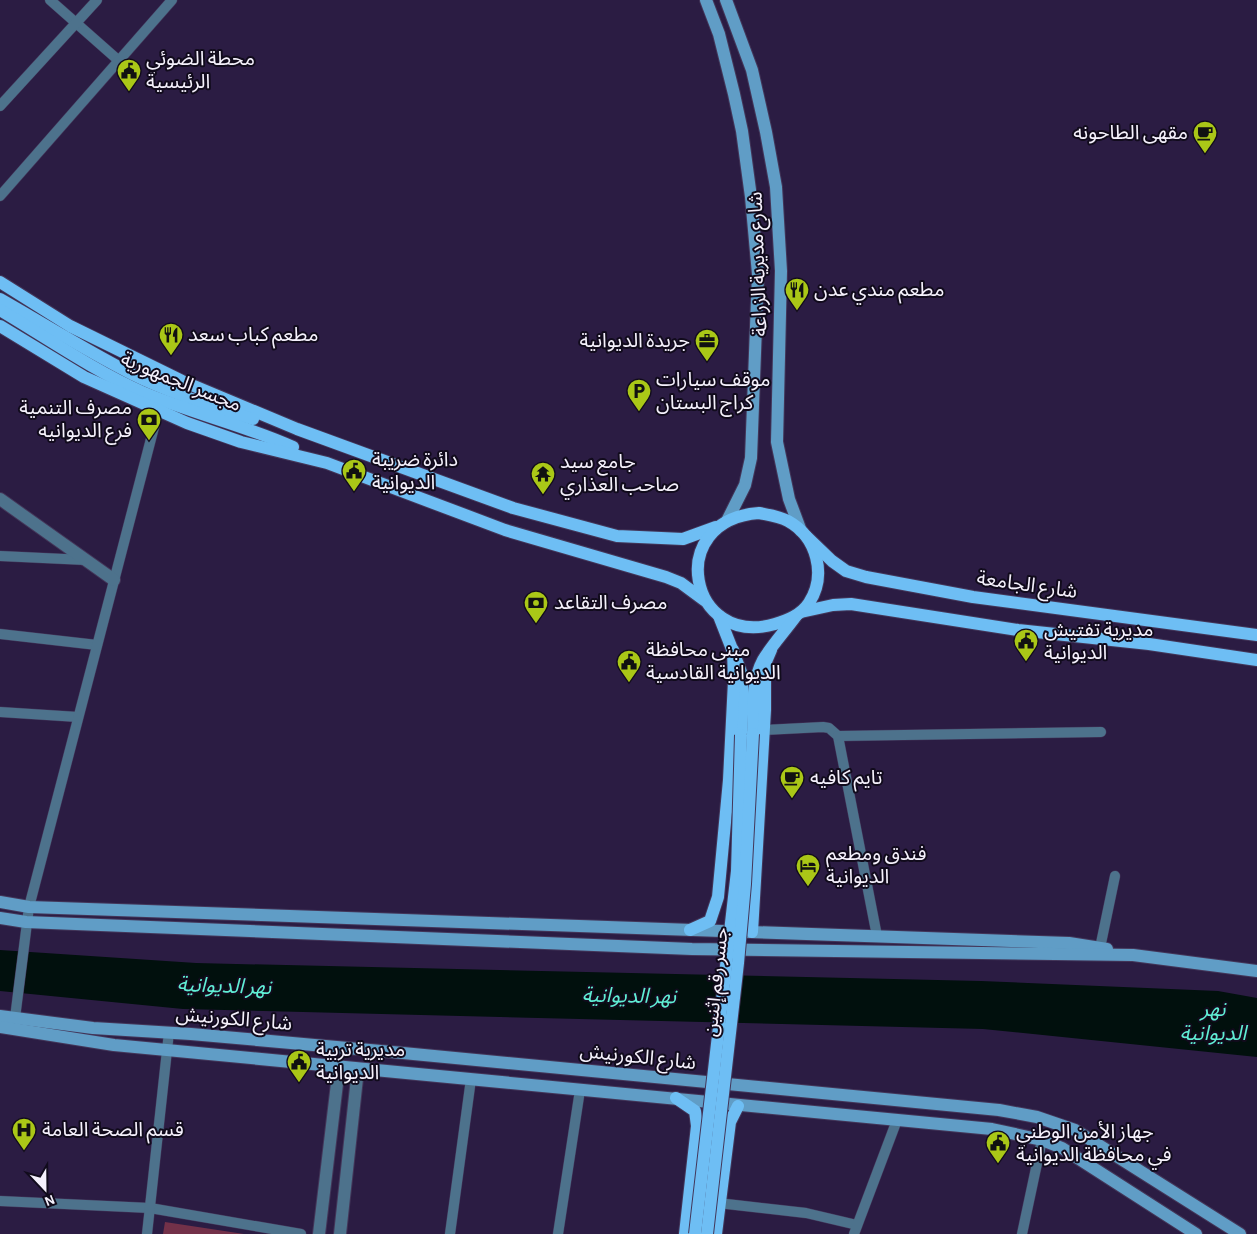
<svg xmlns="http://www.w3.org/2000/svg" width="1257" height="1234" font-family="'Alegreya Sans','Noto Sans Arabic',sans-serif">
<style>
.green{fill:#733149}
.water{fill:#01100d}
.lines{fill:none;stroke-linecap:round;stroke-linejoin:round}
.minor-casing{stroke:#433659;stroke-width:11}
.tertiary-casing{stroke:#433659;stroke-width:14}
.secondary-casing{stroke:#433659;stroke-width:14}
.primary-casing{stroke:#433659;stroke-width:14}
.minor{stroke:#4d728c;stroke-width:10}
.tertiary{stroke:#4d728c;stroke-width:12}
.secondary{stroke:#609dc6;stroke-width:12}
.primary{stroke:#6ebef4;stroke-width:12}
.primary-bridge-casing{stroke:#433659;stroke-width:14;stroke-linecap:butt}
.primary-bridge{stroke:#6ebef4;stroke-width:12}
.labels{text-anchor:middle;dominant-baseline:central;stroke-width:4;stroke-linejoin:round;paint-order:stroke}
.poi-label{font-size:20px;fill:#f5f1fc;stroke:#110b1c;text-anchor:start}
.street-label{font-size:20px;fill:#f5f1fc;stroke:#110b1c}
.water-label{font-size:21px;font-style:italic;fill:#60eed5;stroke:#110b1c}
</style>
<rect width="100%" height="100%" fill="#2b1c43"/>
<polygon class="green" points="165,1222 244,1234 163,1234"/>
<polygon class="water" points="0,950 196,963 981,981 1218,991 1257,998 1257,1057 983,1029 183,1009 0,991"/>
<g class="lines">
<defs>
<g id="minor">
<polyline points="50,0 118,60"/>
<polyline points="0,106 97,0"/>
<polyline points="0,196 172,0"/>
<polyline points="0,556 86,560"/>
<polyline points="0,634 97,645"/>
<polyline points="0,712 78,717"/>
<polyline points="764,730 823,727 829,728 838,736 877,936"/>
<polyline points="838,736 1101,732"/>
<polyline points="1100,948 1115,876"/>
<polyline points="15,1018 29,907 158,412"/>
<polyline points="0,1201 150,1208 301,1234"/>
<polyline points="718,1203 806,1213 857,1225"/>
<polyline points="147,1234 169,1032"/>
<polyline points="450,1234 471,1079"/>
<polyline points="558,1234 580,1090"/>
<polyline points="854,1234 897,1120"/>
<polyline points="1022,1234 1042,1140"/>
</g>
<g id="tertiary">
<polyline points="0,499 114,580"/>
<polyline points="319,1234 339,1067"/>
<polyline points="340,1234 358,1069"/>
</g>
<g id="secondary">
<polyline points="706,0 719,34 734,94 742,131 751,197 758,274 751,458 745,485 728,519"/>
<polyline points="726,0 752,70 766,132 776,187 781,271 777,442 789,499 801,531"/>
<polyline points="0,902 29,907 1069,943 1107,949"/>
<polyline points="0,918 26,922 692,949 1133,955 1257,971"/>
<polyline points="0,1016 93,1028 191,1034 403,1053 999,1110 1037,1117 1075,1130 1240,1234"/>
<polyline points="0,1027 114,1045 992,1129 1042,1140 1062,1148 1196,1234"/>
</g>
<g id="primary">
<polyline points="0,282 70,326 182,381 297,429 513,508 617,536 683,539 716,527"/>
<path d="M0 299C44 324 87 351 132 374 170 393 213 407 253 419"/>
<path d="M0 310C47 338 93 370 142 392 191 413 244 425 293 447"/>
<polyline points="0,326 84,377 187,423 241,442 327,463 505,530 666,577 681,583 704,600"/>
<path d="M759 513C769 515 779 516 788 521 817 537 827 575 809 603 801 615 788 620 775 624 689 649 663 520 759 513Z"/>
<polyline points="806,536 832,561 846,571 866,577 973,597 1257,635"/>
<polyline points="801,612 833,605 851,604 1018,630 1149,644 1257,660"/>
<polyline points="719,616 741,672 743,694 741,735"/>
<path d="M753 734C754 711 751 682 763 660 772 645 785 631 796 616"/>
<polyline points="690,930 710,921 718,897 729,780 734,681 733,650"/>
<polyline points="752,932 765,710 765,664 771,650"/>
<polyline points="676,1098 695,1111 697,1126 685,1234"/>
<polyline points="716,1234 730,1122 738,1106"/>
</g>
</defs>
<use href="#minor" class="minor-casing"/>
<use href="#tertiary" class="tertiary-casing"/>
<use href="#secondary" class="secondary-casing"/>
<use href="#primary" class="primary-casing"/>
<use href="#minor" class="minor"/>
<use href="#tertiary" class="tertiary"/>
<use href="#secondary" class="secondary"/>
<use href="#primary" class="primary"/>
<defs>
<g id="primary-bridge">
<polyline points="695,1234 737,871 741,735"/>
<polyline points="707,1234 738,963 745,884 753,734"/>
</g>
</defs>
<use href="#primary-bridge" class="primary-bridge-casing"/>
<use href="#primary-bridge" class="primary-bridge"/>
</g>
<defs>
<symbol id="civic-pin" viewBox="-11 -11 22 30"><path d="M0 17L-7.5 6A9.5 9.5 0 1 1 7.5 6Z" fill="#aac717" stroke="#110b1c"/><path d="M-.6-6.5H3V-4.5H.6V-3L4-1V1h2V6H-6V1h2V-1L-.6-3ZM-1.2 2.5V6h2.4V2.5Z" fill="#111"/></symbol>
<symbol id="cafe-pin" viewBox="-11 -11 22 30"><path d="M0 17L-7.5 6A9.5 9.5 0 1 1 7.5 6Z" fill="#aac717" stroke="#110b1c"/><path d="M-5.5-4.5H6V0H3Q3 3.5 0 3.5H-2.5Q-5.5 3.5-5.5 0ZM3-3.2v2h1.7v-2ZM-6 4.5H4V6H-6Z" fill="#111"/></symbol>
<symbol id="restaurant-pin" viewBox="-11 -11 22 30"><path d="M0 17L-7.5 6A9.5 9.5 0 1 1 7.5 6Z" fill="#aac717" stroke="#110b1c"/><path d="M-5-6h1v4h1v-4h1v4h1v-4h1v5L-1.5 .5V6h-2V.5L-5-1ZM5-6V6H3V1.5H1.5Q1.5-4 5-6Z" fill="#111"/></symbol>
<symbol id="office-pin" viewBox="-11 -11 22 30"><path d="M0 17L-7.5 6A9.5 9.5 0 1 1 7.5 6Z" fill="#aac717" stroke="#110b1c"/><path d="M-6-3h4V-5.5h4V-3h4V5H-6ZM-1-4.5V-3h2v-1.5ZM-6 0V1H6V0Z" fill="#111"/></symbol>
<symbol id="parking-pin" viewBox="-11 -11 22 30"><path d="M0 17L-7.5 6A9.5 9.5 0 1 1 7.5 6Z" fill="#aac717" stroke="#110b1c"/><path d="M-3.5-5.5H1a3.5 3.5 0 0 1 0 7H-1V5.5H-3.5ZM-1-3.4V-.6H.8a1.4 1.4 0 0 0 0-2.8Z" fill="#111"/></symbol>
<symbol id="bank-pin" viewBox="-11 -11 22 30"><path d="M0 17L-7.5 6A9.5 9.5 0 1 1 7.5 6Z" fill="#aac717" stroke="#110b1c"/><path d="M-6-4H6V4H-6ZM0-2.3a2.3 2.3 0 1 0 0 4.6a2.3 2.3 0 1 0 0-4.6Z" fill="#111"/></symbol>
<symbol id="temple-pin" viewBox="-11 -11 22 30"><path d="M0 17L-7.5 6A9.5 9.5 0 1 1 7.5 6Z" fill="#aac717" stroke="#110b1c"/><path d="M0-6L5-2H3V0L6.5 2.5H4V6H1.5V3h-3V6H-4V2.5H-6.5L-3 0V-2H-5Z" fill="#111"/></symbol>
<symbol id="hotel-pin" viewBox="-11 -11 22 30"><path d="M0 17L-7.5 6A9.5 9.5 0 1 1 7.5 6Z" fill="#aac717" stroke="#110b1c"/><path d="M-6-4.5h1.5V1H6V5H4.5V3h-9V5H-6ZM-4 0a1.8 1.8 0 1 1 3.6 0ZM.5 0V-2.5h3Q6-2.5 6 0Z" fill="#111"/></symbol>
<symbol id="hospital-pin" viewBox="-11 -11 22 30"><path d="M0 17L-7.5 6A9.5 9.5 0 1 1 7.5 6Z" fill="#aac717" stroke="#110b1c"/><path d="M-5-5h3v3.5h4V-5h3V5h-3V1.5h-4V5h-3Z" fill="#111"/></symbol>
</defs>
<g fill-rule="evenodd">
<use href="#civic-pin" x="115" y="57" width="28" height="38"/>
<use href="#cafe-pin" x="1191" y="119" width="28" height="38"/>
<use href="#restaurant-pin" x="783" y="276" width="28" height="38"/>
<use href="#restaurant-pin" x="157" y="321" width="28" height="38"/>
<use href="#office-pin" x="693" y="327" width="28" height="38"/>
<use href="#parking-pin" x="625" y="377" width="28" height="38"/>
<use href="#bank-pin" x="135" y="406" width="28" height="38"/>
<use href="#civic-pin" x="340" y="457" width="28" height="38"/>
<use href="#temple-pin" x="529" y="460" width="28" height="38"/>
<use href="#bank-pin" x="522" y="589" width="28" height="38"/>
<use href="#civic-pin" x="1012" y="627" width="28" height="38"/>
<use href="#civic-pin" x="615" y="648" width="28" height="38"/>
<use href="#cafe-pin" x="778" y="764" width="28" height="38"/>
<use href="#hotel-pin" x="794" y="852" width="28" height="38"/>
<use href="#civic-pin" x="285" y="1048" width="28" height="38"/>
<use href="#hospital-pin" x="10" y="1116" width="28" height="38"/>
<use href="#civic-pin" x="984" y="1129" width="28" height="38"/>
</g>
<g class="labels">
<g class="poi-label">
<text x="146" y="59">محطة الضوئي<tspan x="146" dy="23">الرئيسية</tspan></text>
<text x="1188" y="133" text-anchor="end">مقهى الطاحونه</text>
<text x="814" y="290">مطعم مندي عدن</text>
<text x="188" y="335">مطعم كباب سعد</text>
<text x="690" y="341" text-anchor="end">جريدة الديوانية</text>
<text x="656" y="380">موقف سيارات<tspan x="656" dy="23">كراج البستان</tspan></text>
<text x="132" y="408" text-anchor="end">مصرف التنمية<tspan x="132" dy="23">فرع الديوانيه</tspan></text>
<text x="372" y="460">دائرة ضريبة<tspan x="372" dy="23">الديوانية</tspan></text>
<text x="560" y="462">جامع سيد<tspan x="560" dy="23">صاحب العذاري</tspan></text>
<text x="554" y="603">مصرف التقاعد</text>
<text x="1044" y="630">مديرية تفتيش<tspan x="1044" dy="23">الديوانية</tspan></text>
<text x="646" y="650">مبنى محافظة<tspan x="646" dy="23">الديوانية القادسية</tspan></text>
<text x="810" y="778">تايم كافيه</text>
<text x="826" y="854">فندق ومطعم<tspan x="826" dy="23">الديوانية</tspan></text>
<text x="316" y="1050">مديرية تربية<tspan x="316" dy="23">الديوانية</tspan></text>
<text x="42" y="1130">قسم الصحة العامة</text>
<text x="1016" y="1132">جهاز الأمن الوطني<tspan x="1016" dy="23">في محافظة الديوانية</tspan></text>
</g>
<g class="street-label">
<text transform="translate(758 264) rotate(-92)">شارع مديرية الزراعة</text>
<text transform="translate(181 382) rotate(22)">مجسر الجمهورية</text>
<text transform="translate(1027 585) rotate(8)">شارع الجامعة</text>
<text transform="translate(716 982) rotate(-84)">جسر رقم إثنين</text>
<text transform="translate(234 1019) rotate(5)">شارع الكورنيش</text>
<text transform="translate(638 1057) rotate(6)">شارع الكورنيش</text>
</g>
<g class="water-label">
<text transform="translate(224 986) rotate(2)">نهر الديوانية</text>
<text transform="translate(629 996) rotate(1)">نهر الديوانية</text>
<text x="1213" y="1009">نهر<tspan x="1213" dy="24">الديوانية</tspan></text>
</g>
</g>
<g transform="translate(45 1189) rotate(158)" stroke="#110b1c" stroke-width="4" paint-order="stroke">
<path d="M0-4L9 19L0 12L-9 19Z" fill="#f5f1fc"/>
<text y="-8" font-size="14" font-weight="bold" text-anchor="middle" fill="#f5f1fc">N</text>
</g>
</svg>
